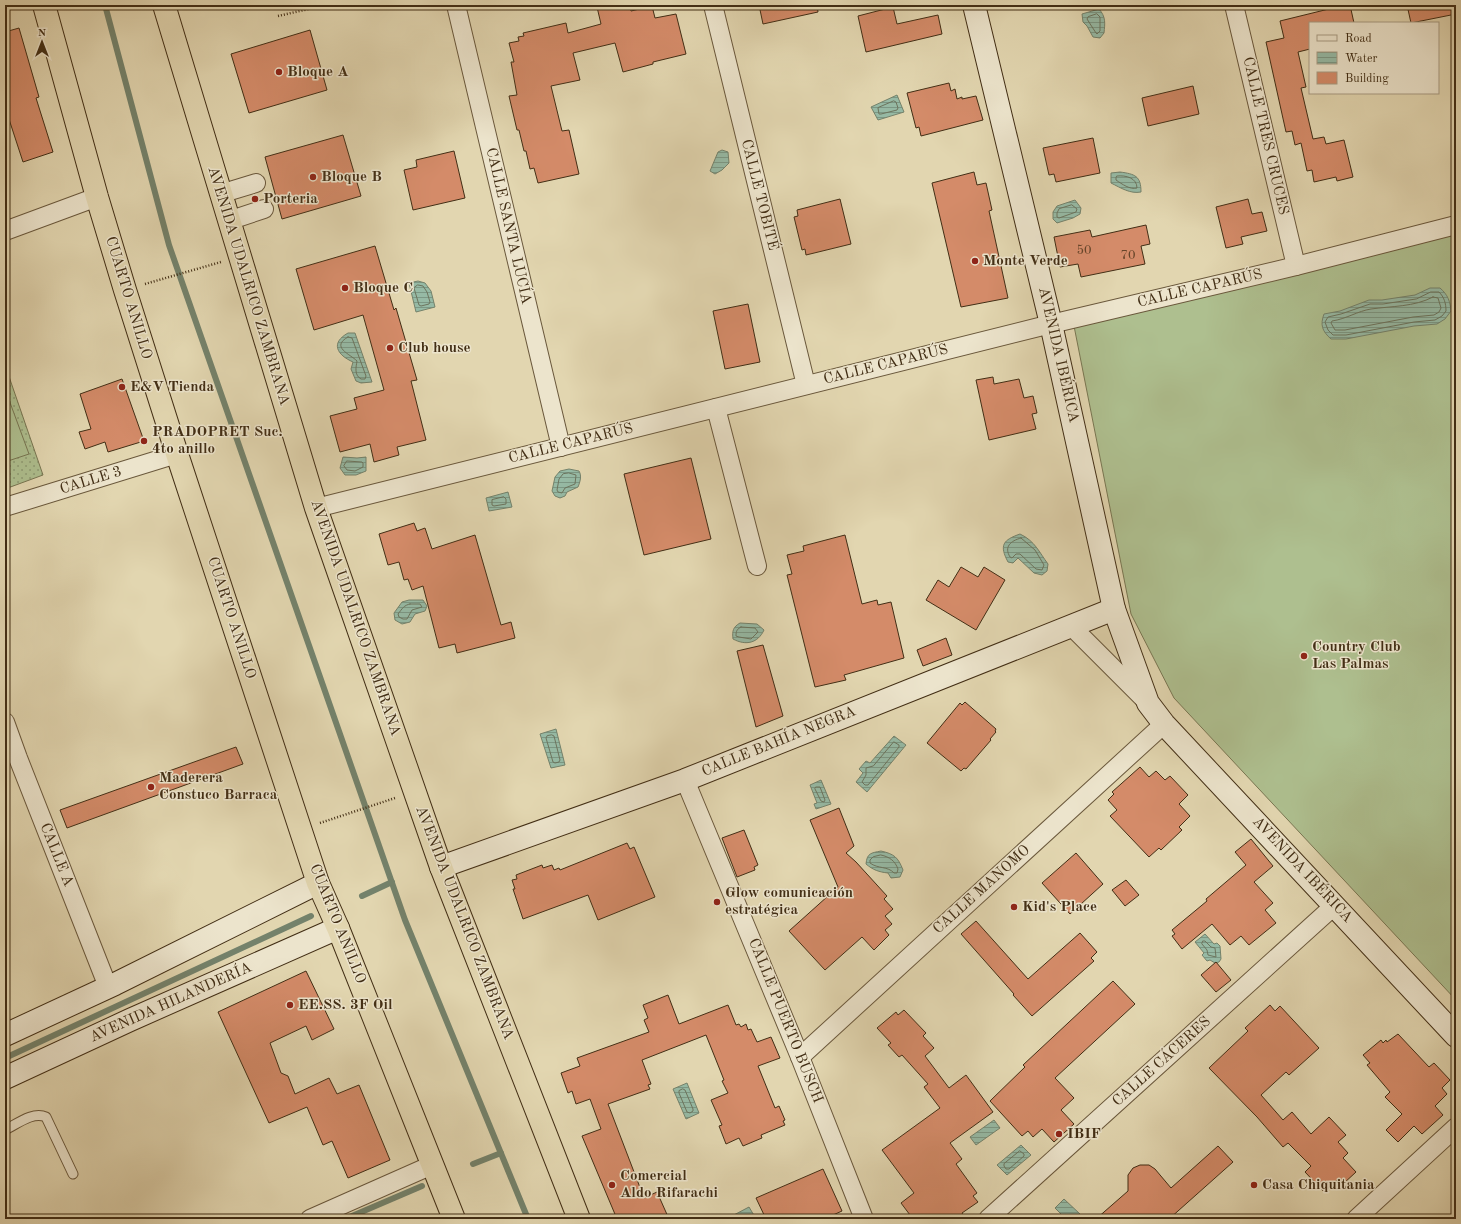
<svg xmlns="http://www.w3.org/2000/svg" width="1461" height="1224" font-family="'Old Standard TT',serif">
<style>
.grass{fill:url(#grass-dots);stroke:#787652}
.garden{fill:#aebf8f;stroke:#787652}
.water{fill:url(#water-rules);stroke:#74826b}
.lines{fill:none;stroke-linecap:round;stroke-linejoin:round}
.shore{stroke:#6c745d;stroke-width:1}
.stream{stroke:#74826b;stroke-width:6}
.building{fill:#d48b69;stroke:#422e15}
.lane-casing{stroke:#6a583c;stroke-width:11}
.street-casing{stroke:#6a583c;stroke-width:20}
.secondary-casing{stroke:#422e15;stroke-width:24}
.highway-casing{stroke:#422e15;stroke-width:24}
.path{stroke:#422e15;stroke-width:2.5;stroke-dasharray:1 2;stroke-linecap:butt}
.lane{stroke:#ece4cc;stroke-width:9}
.street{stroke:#ece4cc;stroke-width:18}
.secondary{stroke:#ece4cc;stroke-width:22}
.highway{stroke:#e2d6b0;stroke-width:22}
.poi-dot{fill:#8f2418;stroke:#ece4cc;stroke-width:1.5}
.labels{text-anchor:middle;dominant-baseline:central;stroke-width:3;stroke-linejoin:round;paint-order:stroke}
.number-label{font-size:13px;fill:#66452a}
.poi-label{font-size:15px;font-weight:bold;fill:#422e15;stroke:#ece4cc;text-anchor:start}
.street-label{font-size:15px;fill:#422e15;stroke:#ece4cc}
</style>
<defs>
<pattern id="grass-dots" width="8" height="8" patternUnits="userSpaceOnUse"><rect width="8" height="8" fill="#aebf8f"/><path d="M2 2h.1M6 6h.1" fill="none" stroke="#8f9c74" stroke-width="1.8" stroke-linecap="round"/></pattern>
<pattern id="water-rules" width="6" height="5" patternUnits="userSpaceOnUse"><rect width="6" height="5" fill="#96baa5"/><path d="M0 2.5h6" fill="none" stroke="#7c9885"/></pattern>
</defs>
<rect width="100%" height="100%" fill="#e2d6b0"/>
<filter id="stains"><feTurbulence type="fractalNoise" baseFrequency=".005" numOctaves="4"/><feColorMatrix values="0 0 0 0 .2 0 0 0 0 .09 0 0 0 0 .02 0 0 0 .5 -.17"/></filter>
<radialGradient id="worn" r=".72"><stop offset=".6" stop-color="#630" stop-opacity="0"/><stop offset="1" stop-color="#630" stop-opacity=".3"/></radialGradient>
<polygon class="grass" points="5,365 43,475 5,489"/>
<g class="garden">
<polygon points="1456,233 1456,1000 1174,698 1131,614 1074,326"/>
<polygon points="5,389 29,454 5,462"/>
</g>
<g class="water">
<path d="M1099 9C1106 17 1105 23 1104 33L1100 38 1093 37 1087 26 1083 22 1082 14Z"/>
<polygon points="897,95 904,112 878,120 871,107"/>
<polygon points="722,150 728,152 729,163 722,170 715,174 710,171 718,152"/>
<path d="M1120 172C1135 174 1141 176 1141 192 1130 194 1121 188 1111 183V173Z"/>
<polygon points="1075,200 1081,208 1080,214 1073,218 1057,223 1053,219 1053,212 1057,206"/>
<polygon points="418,281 425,283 431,291 435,307 416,312 409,283"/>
<path d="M1430 288H1440C1448 295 1450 301 1451 311L1445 319 1437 324 1414 326 1346 339H1331C1322 331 1320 325 1324 314L1340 311 1369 300H1382L1415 295Z"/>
<path d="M348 333H355L372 382 361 383 356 381 351 369 353 362C337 355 330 343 348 333Z"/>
<polygon points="343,457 357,458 366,457 366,471 356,475 345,475 340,468"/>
<path d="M569 469 579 471C582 476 580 482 578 487L567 492 565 496 560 498 555 496 552 491 555 477 560 471Z"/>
<polygon points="508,492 512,507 489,511 486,498"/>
<path d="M1020 534C1035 541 1039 552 1048 564L1047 571 1042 575 1034 573 1018 558 1013 563 1008 562C999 545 1003 540 1020 534Z"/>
<polygon points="409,600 423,600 427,606 425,611 415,614 410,622 402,624 395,620 394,613 402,602"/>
<path d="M740 623 757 624 764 630C758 643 746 646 733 639 732 631 733 627 740 623Z"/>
<polygon points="556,729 565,765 551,768 540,734"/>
<polygon points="894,736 906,745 867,792 856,782 863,773 859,769 866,761 870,763"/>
<polygon points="821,780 831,804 816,809 814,804 817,803 810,785"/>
<path d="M881 851C894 854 898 857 903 870L900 877 891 878 888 873C879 872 873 870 866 864 867 853 871 853 881 851Z"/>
<polygon points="1205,934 1214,944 1217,943 1220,946 1221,959 1219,962 1215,963 1210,960 1207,961 1202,955 1204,953 1195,942"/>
<polygon points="687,1083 699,1113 686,1119 673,1089"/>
<polygon points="994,1120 1000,1128 976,1145 970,1137"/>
<polygon points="1021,1145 1031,1155 1007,1175 997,1165"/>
<polygon points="1064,1199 1080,1214 1076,1219 1066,1219 1055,1208"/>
<polygon points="749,1207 755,1217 751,1219 731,1219 730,1217"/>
</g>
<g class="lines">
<g class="shore">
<polygon points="1097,14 1100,17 1100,31 1097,34 1096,33 1087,19 1088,17"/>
<polygon points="894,101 896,102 898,108 897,110 881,114 879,114 878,108"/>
<path d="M1117 176C1126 175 1137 178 1137 188 1130 190 1122 184 1116 180V178Z"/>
<polygon points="1072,205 1077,209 1076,212 1059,218 1057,217 1057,213 1059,209"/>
<polygon points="418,285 423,286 427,292 430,302 429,304 421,306 419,305 414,288"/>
<path d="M1431 292H1439C1444 297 1446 303 1446 311L1442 316 1435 320 1414 322 1346 335H1333L1328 330 1325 322 1328 317 1341 314 1370 304H1383L1416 299Z"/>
<path d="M1433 297 1438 298 1441 308 1439 312 1434 315 1413 317 1345 330H1335L1331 323 1332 321C1346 319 1358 311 1371 309 1392 306 1414 307 1433 297Z"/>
<path d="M348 337 352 338 366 376 365 379H361C354 375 356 367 357 361 350 354 330 347 348 337Z"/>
<polygon points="347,461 362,462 363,463 363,467 355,471 347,470 344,466"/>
<polygon points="569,473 576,475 575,484 565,488 562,493 558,492 557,490 559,479 563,474"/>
<polygon points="504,497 506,499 506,504 494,506 492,505 492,500"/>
<path d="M1021 538 1035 550 1044 565 1042 570 1036 569 1020 554H1016L1012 558 1010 557C1004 547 1010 541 1021 538Z"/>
<path d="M410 604H420L422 607 412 610 407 619H403L399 617 398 614C402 609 404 605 410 604Z"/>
<path d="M741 627 755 628 758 632 751 639 739 637 736 636C736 631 737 629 741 627Z"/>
<polygon points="552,735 554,736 560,760 559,762 555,763 553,762 546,738 547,736"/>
<polygon points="894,742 899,745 899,747 868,785 865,785 862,782 866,775 866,768 873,766"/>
<polygon points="816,787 820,787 825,800 824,802 821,801 815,789"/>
<path d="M881 855C890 857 895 861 898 869L897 873H894C888 866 878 869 870 863V860L873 857Z"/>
<polygon points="1203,941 1205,941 1211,947 1215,948 1216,957 1208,955 1207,950 1202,944"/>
<polygon points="683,1089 685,1090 693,1109 693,1111 690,1113 687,1112 679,1093 679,1091"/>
<polygon points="1020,1151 1024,1154 1024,1156 1009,1169 1006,1169 1004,1166 1004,1164"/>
</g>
<g class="stream">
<polyline points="105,5 169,245 405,920 528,1219"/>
<polyline points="362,896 392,882"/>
<polyline points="5,1058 311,916"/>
<polyline points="473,1164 501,1153"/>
<polyline points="345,1219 422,1186"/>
</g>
</g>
<g class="building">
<polygon points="606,5 630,5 631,11 652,6 655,18 676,14 686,54 653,62 653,64 623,72 615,43 573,53 580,80 551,86 562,131 569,130 579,174 538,183 534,168 530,169 526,151 524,151 519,130 517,130 509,96 517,95 511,62 514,62 509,43 519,41 518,37 524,36 523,33 566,23 568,33 601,24 597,7"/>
<polygon points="759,5 817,5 818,12 763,24"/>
<polygon points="1345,5 1350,5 1354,23 1310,23 1310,49 1298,52 1306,87 1301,88 1313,139 1324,137 1326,144 1344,140 1353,177 1337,181 1336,177 1314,182 1312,170 1307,171 1301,143 1295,145 1292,131 1286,132 1266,42 1284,38 1280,21"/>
<polygon points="1407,5 1456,5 1456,14 1411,23"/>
<polygon points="893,7 897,24 938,15 942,34 866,52 858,16"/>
<polygon points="19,28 39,97 36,98 53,152 23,162 5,107 5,32"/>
<polygon points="310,30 327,90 249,113 231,54"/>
<polygon points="949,83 951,91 955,89 957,99 962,97 962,99 976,96 983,120 921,136 919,127 916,128 907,93"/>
<polygon points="1193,86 1199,114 1148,126 1142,98"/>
<polygon points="343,135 361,196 282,219 265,157"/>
<polygon points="1093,138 1100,173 1056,182 1054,174 1049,175 1043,148"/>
<polygon points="454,151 465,198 413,210 404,170 417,167 416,160"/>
<polygon points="974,172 977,185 986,183 992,210 989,211 1008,298 961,307 932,183"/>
<polygon points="840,199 851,244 806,255 805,249 802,250 794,217 798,216 797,210"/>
<polygon points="1248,199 1252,214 1262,212 1267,231 1241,237 1243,244 1226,248 1216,207"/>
<polygon points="1146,225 1150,244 1141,246 1145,264 1081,277 1078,264 1060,267 1054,237 1090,230 1092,237"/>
<polygon points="375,246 394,310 396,308 417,380 411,381 426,440 397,447 399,455 374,462 370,444 340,452 330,416 357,409 354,398 384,390 363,315 314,330 296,269"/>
<polygon points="748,304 760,362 725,369 713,311"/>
<polygon points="993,377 994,384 1019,379 1024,398 1033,396 1037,413 1032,414 1036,429 989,440 976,380"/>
<polygon points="122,379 144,441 108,452 105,442 85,449 79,432 91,429 80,394"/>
<polygon points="691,458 711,539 644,555 624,474"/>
<polygon points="414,523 417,531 425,528 432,549 475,535 501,625 511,622 515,638 457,653 455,644 439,648 423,586 412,590 408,579 404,580 399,562 388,565 379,534"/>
<polygon points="845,535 862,604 877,600 878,605 891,602 904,658 844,675 846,680 815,687 787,575 792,574 787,555 804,551 803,546"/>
<polygon points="961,567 978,577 984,567 1005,580 976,630 926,600 938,580 949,587"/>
<polygon points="946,638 952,655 923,666 917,650"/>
<polygon points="763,645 783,716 756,727 737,651"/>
<polygon points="965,702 996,729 995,731 996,732 990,739 991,740 966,769 964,768 961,771 927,743 960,703 962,705"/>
<polygon points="236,747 243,764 67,828 60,810"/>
<polygon points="1140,767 1149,777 1156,771 1165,780 1170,776 1188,795 1179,804 1190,816 1179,827 1182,830 1161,850 1159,848 1149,857 1110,816 1117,810 1108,800 1114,794 1112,792"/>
<polygon points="839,808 854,846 846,853 856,862 887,896 884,899 893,909 885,916 892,924 885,930 889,935 874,950 862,937 825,970 789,931 838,887 810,820"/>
<polygon points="744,830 758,865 754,867 755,870 737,877 722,838"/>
<polygon points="1251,839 1273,866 1254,882 1273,903 1265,910 1276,923 1249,945 1241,936 1230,945 1212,924 1182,949 1172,936 1175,934 1172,930 1207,901 1206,899 1246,865 1235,852"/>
<polygon points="627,843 630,849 634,847 655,897 598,920 588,895 523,919 513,889 515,889 512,880 517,879 516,875 542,865 543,868 552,865 554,870 559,868 560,870"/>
<polygon points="1076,853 1103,884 1070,914 1042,883"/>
<polygon points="1126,880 1139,895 1125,906 1112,890"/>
<polygon points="976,921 1028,979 1080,933 1097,952 1091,958 1094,961 1032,1016 1013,995 1014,994 961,934"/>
<polygon points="1216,962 1231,980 1216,992 1201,975"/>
<polygon points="306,971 334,1029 312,1040 306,1026 270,1043 281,1073 288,1076 295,1094 329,1078 337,1094 359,1085 390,1160 348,1178 332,1141 323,1145 307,1107 269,1123 218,1012"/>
<polygon points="1113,981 1135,1004 1055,1078 1074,1098 1061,1110 1074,1124 1054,1142 1042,1129 1033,1137 1028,1131 1022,1136 990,1101 1025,1067 1023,1065"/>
<polygon points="668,995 679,1024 728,1005 736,1025 739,1024 741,1027 746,1024 748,1030 751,1029 757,1042 771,1037 780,1058 758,1066 775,1108 779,1106 785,1120 783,1121 785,1125 761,1135 762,1138 743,1146 739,1138 726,1144 719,1126 722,1125 711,1100 728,1093 722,1081 724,1080 706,1035 642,1060 651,1084 648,1085 650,1089 608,1104 644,1198 657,1192 669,1219 617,1219 582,1136 601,1129 590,1099 576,1104 572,1091 568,1093 561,1073 580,1066 577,1058 649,1032 644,1020 648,1018 643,1005"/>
<polygon points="1270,1005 1275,1011 1280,1006 1319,1048 1289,1075 1286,1072 1261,1095 1283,1120 1292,1112 1311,1134 1329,1117 1346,1135 1338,1142 1348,1153 1343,1158 1356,1172 1343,1184 1338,1179 1324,1192 1305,1172 1311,1166 1288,1143 1283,1147 1257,1117 1209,1068 1248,1031 1245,1028"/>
<polygon points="904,1010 926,1033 923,1036 934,1048 925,1056 949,1088 966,1075 993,1112 950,1143 962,1159 956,1164 977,1193 973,1196 978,1202 962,1213 966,1219 913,1219 901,1203 914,1193 882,1150 940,1108 924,1087 928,1084 902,1055 899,1057 888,1045 891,1043 877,1028 896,1012 898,1015"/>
<polygon points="1398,1034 1429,1067 1434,1063 1450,1080 1442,1088 1447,1094 1435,1106 1443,1115 1422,1134 1414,1126 1398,1142 1386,1130 1402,1114 1385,1097 1390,1092 1367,1065 1370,1063 1363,1055 1381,1040 1383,1043 1386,1040 1387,1042"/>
<polygon points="1218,1146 1233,1162 1169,1219 1096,1219 1128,1191 1128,1175 1133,1168 1140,1165 1149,1165 1155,1169 1171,1188"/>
<polygon points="823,1169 842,1211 824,1219 766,1219 756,1198"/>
</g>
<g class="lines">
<defs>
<path id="lane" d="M5 1130C17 1124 33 1111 46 1117L73 1174"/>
<g id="street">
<polyline points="456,5 561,447"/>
<polyline points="713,5 806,385"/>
<polyline points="1234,5 1296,266"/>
<polyline points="220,194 256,183"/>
<polyline points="228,221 264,209"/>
<polyline points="5,231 97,197"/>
<polyline points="716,408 757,566"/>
<polyline points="5,507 177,454"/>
<polyline points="316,508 1051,324 1296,266 1456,225"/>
<polyline points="1071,626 1147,702"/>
<polyline points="5,722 18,758 108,987"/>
<polyline points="685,780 800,1057 864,1219"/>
<polyline points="800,1057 1164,724"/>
<polyline points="310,1219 432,1165"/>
<polyline points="988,1219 1335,905"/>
<polyline points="1356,1219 1456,1127"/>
</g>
<g id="secondary">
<polyline points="974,5 1051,324 1114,609 1148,703 1164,724 1456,1036"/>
<polyline points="441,867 685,780 1114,609"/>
<polyline points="5,1035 115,984 318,883"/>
<polyline points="5,1078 130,1020 338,928"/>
</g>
<g id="highway">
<polyline points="44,5 97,197 125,290 177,454 318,883 338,928 454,1219"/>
<polyline points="164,5 316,508 441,867 579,1219"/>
</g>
</defs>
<use href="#lane" class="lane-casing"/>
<use href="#street" class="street-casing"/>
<use href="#secondary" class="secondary-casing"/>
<use href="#highway" class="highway-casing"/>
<g class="path">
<polyline points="278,16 326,5"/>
<polyline points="145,284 221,262"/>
<polyline points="320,823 395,798"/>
</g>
<use href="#lane" class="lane"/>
<use href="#street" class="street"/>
<use href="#secondary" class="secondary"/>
<use href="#highway" class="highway"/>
</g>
<g class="poi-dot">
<circle cx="279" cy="72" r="4"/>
<circle cx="313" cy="177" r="4"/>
<circle cx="255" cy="199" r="4"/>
<circle cx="975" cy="261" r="4"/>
<circle cx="345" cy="288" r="4"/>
<circle cx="390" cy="348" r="4"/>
<circle cx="122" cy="387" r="4"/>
<circle cx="144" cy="441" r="4"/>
<circle cx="1304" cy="656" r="4"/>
<circle cx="151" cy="787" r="4"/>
<circle cx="717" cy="902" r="4"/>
<circle cx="1014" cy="907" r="4"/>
<circle cx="290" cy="1005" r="4"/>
<circle cx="1059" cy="1134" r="4"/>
<circle cx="612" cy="1185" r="4"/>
<circle cx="1254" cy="1185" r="4"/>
</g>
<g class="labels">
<g class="number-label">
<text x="1084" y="250">50</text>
<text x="1128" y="255">70</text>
</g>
<g class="poi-label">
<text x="287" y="72">Bloque A</text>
<text x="321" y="177">Bloque B</text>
<text x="263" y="199">Porteria</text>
<text x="983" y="261">Monte Verde</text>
<text x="353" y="288">Bloque C</text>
<text x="398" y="348">Club house</text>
<text x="130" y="387">E&amp;V Tienda</text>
<text x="152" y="432">PRADOPRET Suc.<tspan x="152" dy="17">4to anillo</tspan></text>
<text x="1312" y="647">Country Club<tspan x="1312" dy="17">Las Palmas</tspan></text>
<text x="159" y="778">Maderera<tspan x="159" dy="17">Constuco Barraca</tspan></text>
<text x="725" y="893">Glow comunicación<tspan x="725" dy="17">estratégica</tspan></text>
<text x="1022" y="907">Kid's Place</text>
<text x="298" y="1005">EE.SS. 3F Oil</text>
<text x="1067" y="1134">IBIF</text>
<text x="620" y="1176">Comercial<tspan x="620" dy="17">Aldo Rifarachi</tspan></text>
<text x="1262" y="1185">Casa Chiquitania</text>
</g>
<g class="street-label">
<text transform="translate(1265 136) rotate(77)">CALLE TRES CRUCES</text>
<text transform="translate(759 195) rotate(76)">CALLE TOBITÉ</text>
<text transform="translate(508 226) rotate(77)">CALLE SANTA LUCÍA</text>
<text transform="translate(248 286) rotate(73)">AVENIDA UDALRICO ZAMBRANA</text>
<text transform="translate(1200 289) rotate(-13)">CALLE CAPARÚS</text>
<text transform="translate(128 298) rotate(73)">CUARTO ANILLO</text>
<text transform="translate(1058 355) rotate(77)">AVENIDA IBÉRICA</text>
<text transform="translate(886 365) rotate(-14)">CALLE CAPARÚS</text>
<text transform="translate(571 444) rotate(-14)">CALLE CAPARÚS</text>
<text transform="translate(91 481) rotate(-17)">CALLE 3</text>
<text transform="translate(231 618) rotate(72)">CUARTO ANILLO</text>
<text transform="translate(355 618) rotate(71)">AVENIDA UDALRICO ZAMBRANA</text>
<text transform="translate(779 742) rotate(-22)">CALLE BAHÍA NEGRA</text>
<text transform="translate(56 855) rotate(68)">CALLE A</text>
<text transform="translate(1302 870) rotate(47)">AVENIDA IBÉRICA</text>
<text transform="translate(982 890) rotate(-42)">CALLE MANOMO</text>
<text transform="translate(464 923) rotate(69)">AVENIDA UDALRICO ZAMBRANA</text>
<text transform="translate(337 924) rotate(68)">CUARTO ANILLO</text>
<text transform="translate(171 1003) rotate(-24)">AVENIDA HILANDERÍA</text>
<text transform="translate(785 1021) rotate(68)">CALLE PUERTO BUSCH</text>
<text transform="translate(1162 1062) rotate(-42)">CALLE CÁCERES</text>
</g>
</g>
<rect width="1461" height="1224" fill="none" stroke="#e2d6b0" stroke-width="20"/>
<rect x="6" y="6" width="1449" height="1212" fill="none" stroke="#422e15" stroke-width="2"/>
<rect x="10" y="10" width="1441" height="1204" fill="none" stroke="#422e15"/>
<rect x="1309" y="22" width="130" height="72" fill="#ece4cc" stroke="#a89b83"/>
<rect x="1317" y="35" width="20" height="6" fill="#ece4cc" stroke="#a89b83"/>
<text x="1345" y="42" font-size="12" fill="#422e15">Road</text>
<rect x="1317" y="52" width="20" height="12" fill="url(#water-rules)" stroke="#a89b83"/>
<text x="1345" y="62" font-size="12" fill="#422e15">Water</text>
<rect x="1317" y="72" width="20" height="12" fill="#d48b69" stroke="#a89b83"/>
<text x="1345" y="82" font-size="12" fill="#422e15">Building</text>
<g transform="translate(42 42)" stroke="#ece4cc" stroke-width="3" paint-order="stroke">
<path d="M0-3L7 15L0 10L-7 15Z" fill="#422e15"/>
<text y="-6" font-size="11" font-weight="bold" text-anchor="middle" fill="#422e15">N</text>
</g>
<rect width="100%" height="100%" filter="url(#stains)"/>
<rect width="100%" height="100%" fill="url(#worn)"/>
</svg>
